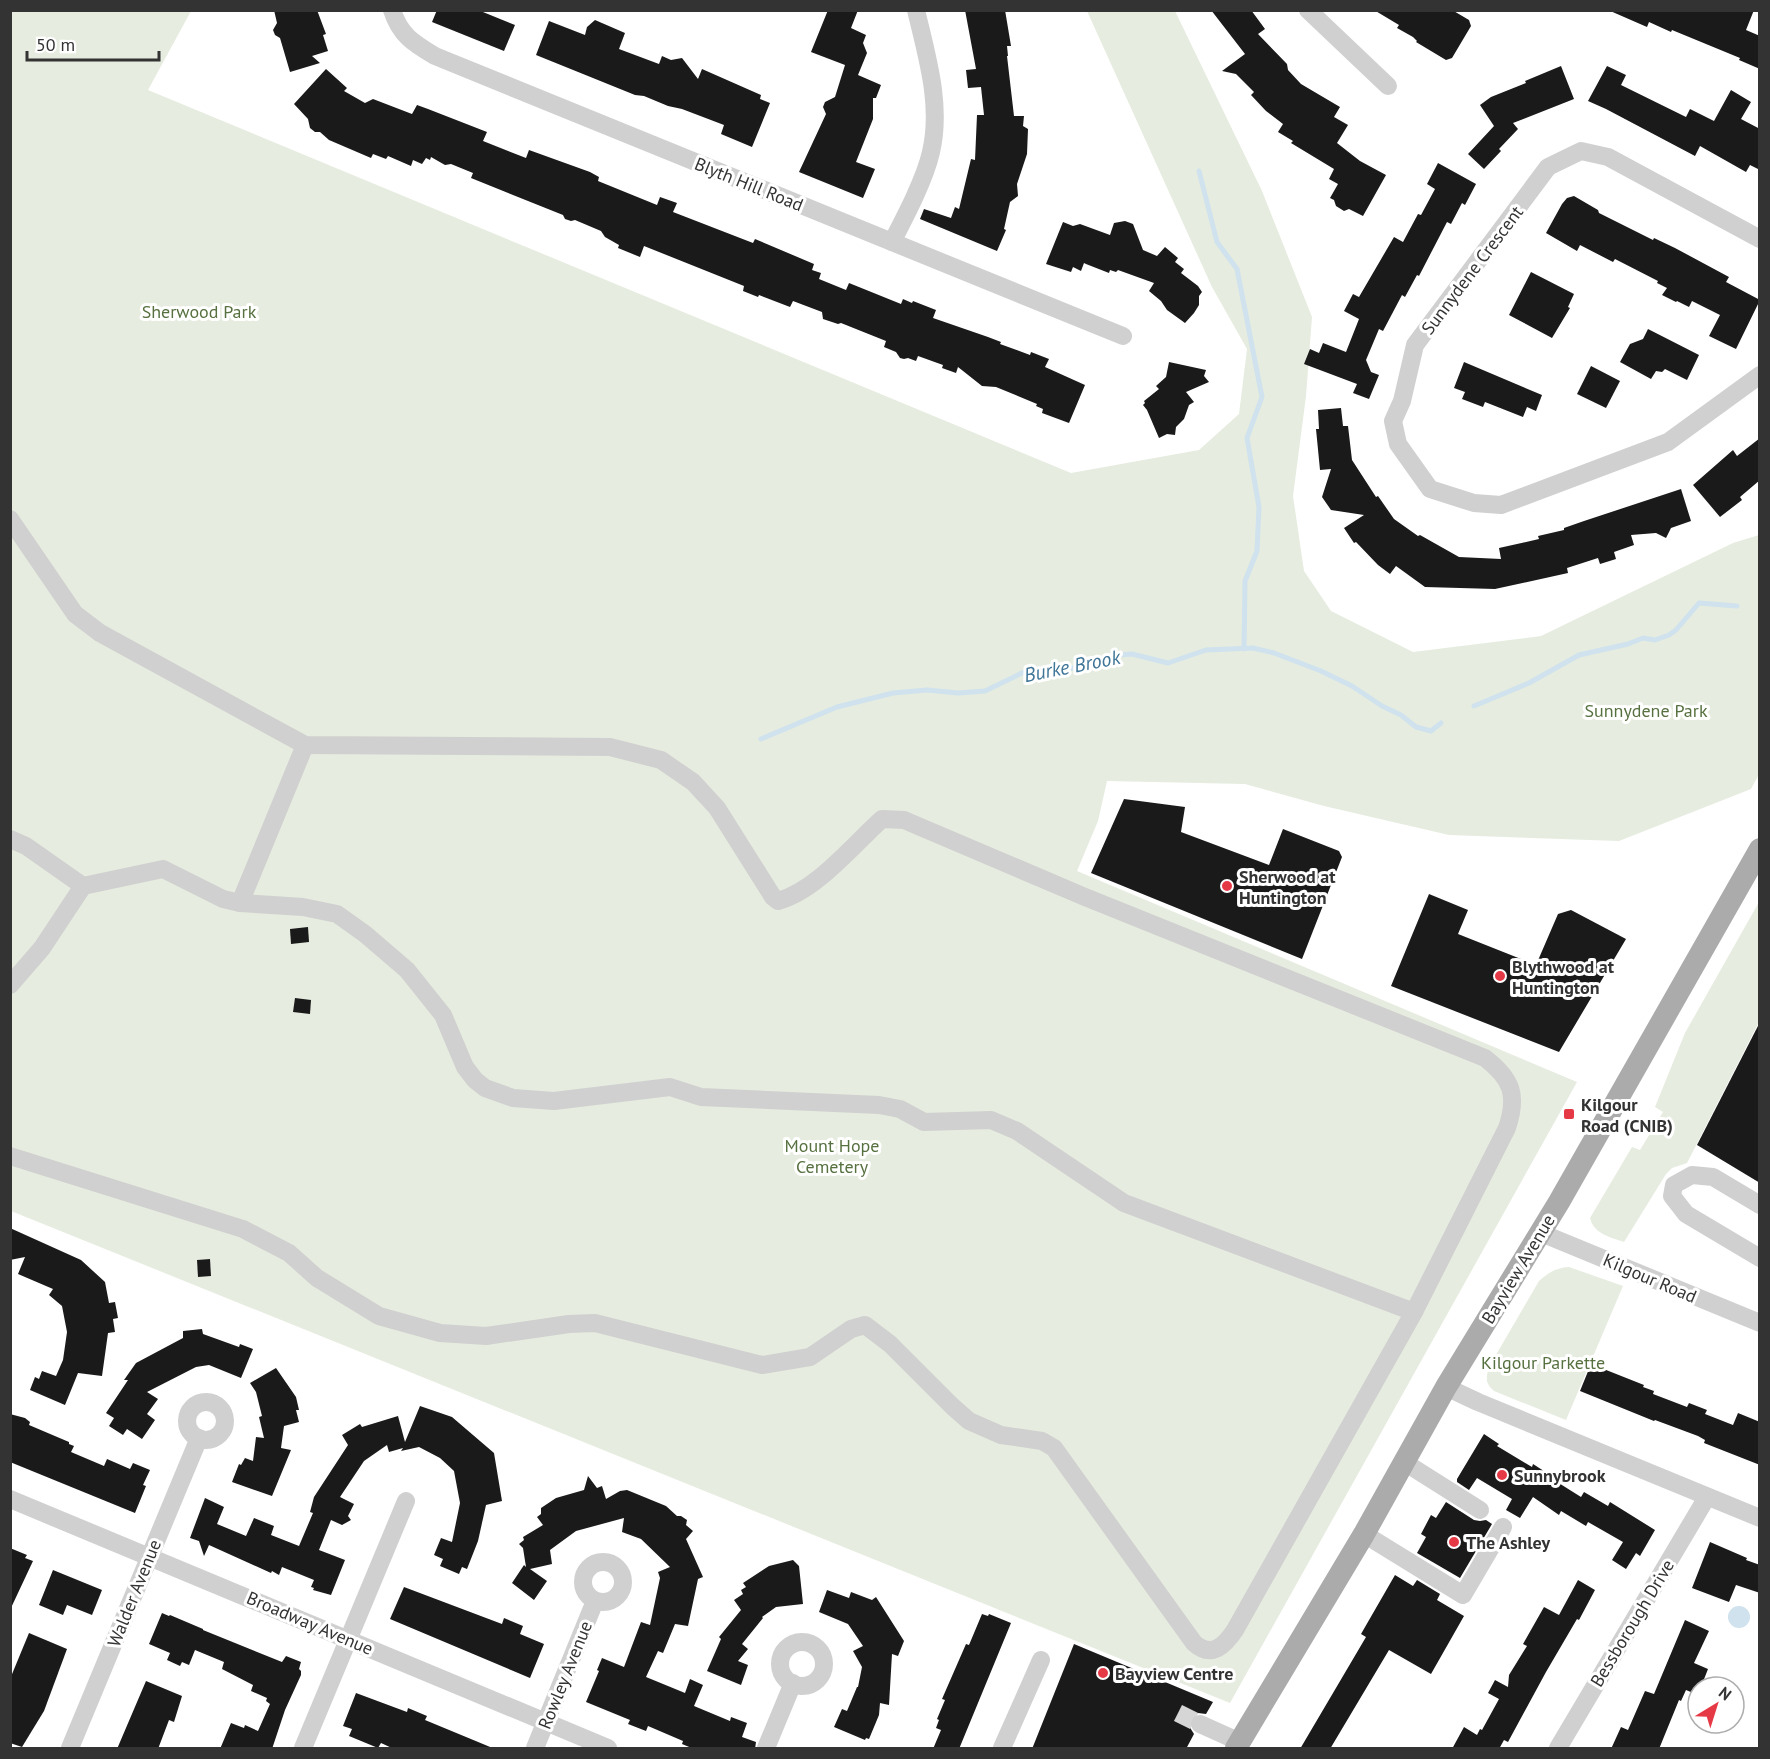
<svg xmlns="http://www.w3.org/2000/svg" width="1770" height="1759" font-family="'PT Sans',sans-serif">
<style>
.green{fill:#e6ecdf}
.water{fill:#cfe2ee}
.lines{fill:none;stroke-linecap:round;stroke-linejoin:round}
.stream{stroke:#cfe2ee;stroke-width:5}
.building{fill:#1a1a1a}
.minor-tunnel{stroke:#d6d6d6;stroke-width:18;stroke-dasharray:18 9;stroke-linecap:butt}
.minor{stroke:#d0d0d0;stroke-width:18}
.major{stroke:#ababab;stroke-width:22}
.poi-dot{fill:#e63946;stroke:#fff;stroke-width:2}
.labels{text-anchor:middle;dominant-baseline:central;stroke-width:6;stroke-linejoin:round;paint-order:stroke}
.street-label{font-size:18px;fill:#333;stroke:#fff}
.park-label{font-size:18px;fill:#56703f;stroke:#fff}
.poi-label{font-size:18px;font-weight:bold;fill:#333;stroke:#fff;text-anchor:start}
.water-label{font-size:20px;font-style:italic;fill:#3f7597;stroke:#fff}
</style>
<rect width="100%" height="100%" fill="#fff"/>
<g class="green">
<polygon points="11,11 191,11 148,90 1071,473 1199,450 1239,414 1247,349 1212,287 1087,11 1175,11 1262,191 1312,317 1306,396 1293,496 1304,571 1331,611 1413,652 1541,636 1733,543 1759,535 1759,774 1751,789 1619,841 1449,835 1324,806 1245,784 1107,781 1098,821 1077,871 1577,1082 1230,1703 11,1211"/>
<path d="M1759 902V1022L1687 1163 1672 1168 1666 1174 1624 1242C1610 1237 1594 1234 1590 1218L1632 1147 1640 1150 1663 1112 1655 1107 1685 1033Z"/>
<path d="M1569 1267 1623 1286 1566 1420 1494 1391C1485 1383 1486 1378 1489 1367L1539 1281C1549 1272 1556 1268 1569 1267Z"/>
</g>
<circle class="water" cx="1739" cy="1617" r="11"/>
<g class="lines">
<g class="stream">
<polyline points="1199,171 1217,242 1237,269 1262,397 1247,438 1259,507 1257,551 1245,581 1244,649"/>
<polyline points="1474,706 1529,683 1579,655 1628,644 1643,638 1655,640 1669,635 1676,630 1699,603 1737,606"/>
<polyline points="761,739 837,707 893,693 927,690 958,693 985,691 1024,672 1075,668 1109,656 1132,654 1168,663 1206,650 1253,648 1274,653 1321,671 1352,686 1382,706 1401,715 1416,727 1431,731 1441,723"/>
</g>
</g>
<g class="building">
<polygon points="274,10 317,10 326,34 323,35 328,51 312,56 320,63 290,72 280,38 275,35 273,30 277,23"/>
<polygon points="437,10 478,10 515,25 504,51 432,22"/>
<polygon points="828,10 858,10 851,28 866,35 863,43 867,53 858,75 881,85 876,98 873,98 873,119 856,162 875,169 863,198 799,172 826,114 823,107 825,102 835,97 845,65 811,52"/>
<polygon points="965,10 1005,10 1011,46 1007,46 1008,56 1007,56 1014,116 1024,116 1023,126 1028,129 1027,154 1017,184 1018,196 1010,202 1004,229 1006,230 997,251 920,219 924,209 951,218 955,207 959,209 971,159 975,160 977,115 984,115 981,87 968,88 966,70 976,69"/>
<polygon points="1211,10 1251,10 1265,29 1258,34 1287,64 1288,70 1301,84 1340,107 1334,117 1348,125 1337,143 1360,161 1386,175 1363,216 1349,209 1344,211 1336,206 1334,200 1330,198 1338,184 1329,179 1334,169 1291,143 1293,141 1278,132 1283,124 1266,111 1251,95 1254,92 1236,74 1222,71 1245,54"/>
<polygon points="1374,10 1452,10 1469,20 1471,26 1452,58 1446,60 1416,42 1417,41 1413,37 1397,28 1399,25"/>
<polygon points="1608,10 1754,10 1746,30 1760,36 1760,69 1739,60 1740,58 1672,30 1671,32 1649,22 1647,27"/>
<polygon points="595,20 625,33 619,49 659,64 662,56 671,60 682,58 698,79 702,69 761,95 760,99 770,103 752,147 721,134 724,125 682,109 668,106 644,96 635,95 536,55 549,21 585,35 587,27"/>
<polygon points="1561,66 1574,99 1513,123 1518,129 1499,149 1501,151 1484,169 1468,154 1494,126 1480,105 1491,97 1526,83 1525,81"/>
<polygon points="1607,66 1626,75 1621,85 1686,117 1690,109 1714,121 1731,90 1751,102 1741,119 1760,129 1760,170 1750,165 1746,172 1700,146 1695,156 1606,109 1588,101"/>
<polygon points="326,69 347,88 344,91 365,103 373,99 412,114 417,105 428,109 487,132 483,141 526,158 529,150 590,172 599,177 598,181 657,205 660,197 677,203 673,212 753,243 755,239 814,264 812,270 821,273 819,279 846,290 849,283 901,304 903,299 912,303 913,301 936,310 933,318 988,337 1001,342 1000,344 1030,355 1031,352 1049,359 1045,367 1085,385 1069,423 1042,413 1043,409 1036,406 1037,404 996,387 982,386 958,367 956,373 942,368 943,365 918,356 916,361 908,358 904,359 900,358 896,352 884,347 886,341 841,323 838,324 823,319 822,312 793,301 790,307 759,295 758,297 743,291 744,286 644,246 640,257 618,248 619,245 605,237 601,231 575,220 571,221 565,219 563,215 471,178 473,173 451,164 445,165 431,157 430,160 426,158 422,164 413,160 411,166 388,156 386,159 373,154 371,158 329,140 320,132 315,132 310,128 308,119 294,104"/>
<polygon points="1438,163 1476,184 1465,205 1462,203 1451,224 1447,222 1419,276 1417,275 1405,297 1402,295 1383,331 1379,329 1366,360 1371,372 1379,375 1369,399 1353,393 1357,384 1304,364 1310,349 1319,353 1323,343 1346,352 1359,319 1344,311 1353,294 1359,297 1394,237 1403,242 1418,214 1421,215 1435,189 1427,184"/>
<polygon points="1574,196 1598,210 1599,213 1653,240 1654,238 1675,248 1729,277 1726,282 1760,300 1736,349 1709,336 1720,315 1692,301 1689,307 1677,301 1676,302 1662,295 1667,288 1657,283 1658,281 1615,259 1613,262 1580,245 1577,251 1546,233 1562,204 1567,198"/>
<polygon points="1125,221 1133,224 1143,250 1157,256 1165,247 1178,258 1175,262 1184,269 1181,273 1198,286 1202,292 1199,296 1199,305 1194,313 1185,323 1167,310 1161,301 1149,291 1154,283 1118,270 1116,272 1110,270 1109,273 1086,264 1084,263 1081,271 1073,267 1071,272 1046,264 1063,222 1073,226 1080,224 1110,235 1114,223"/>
<polygon points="1531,272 1574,294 1568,307 1570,308 1552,338 1509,315"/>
<polygon points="1648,329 1699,355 1687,380 1665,369 1662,372 1656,371 1651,379 1620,362 1630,344 1643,339"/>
<polygon points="1169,362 1206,370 1204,376 1209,382 1186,392 1194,402 1189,405 1184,419 1176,427 1175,435 1167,434 1159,438 1147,410 1143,405 1145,403 1144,401 1159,389 1156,386 1166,377"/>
<polygon points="1464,362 1542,395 1536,411 1527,407 1523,417 1485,402 1483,407 1462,399 1465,392 1454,388"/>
<polygon points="1591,366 1620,381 1606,408 1577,394"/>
<polygon points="1341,408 1343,426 1348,426 1352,460 1376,497 1378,496 1394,519 1418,536 1420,535 1459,557 1501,559 1499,548 1539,539 1538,536 1564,530 1564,528 1584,521 1681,489 1691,521 1671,528 1666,538 1656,533 1631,535 1634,545 1614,552 1616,559 1600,564 1598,558 1567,568 1568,573 1495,589 1425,587 1396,566 1390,574 1378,565 1356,542 1354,543 1344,528 1364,515 1331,510 1322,497 1331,469 1320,470 1316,429 1319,429 1318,410"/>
<polygon points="1760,438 1760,480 1740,497 1742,500 1720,517 1693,485 1733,450 1737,456"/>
<polygon points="1124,799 1185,807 1181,832 1269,865 1283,829 1339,851 1342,857 1302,959 1091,873"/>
<polygon points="1429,894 1468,910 1458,934 1536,965 1558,914 1571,910 1626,939 1559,1052 1391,986"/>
<polygon points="308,927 309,942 291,944 290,929"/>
<polygon points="295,998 311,1000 310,1014 293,1012"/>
<polygon points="1760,1022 1760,1183 1697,1145"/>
<polygon points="10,1228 81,1260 105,1282 109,1303 115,1302 118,1318 113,1319 115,1332 108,1333 102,1376 78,1373 65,1405 30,1390 35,1377 39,1379 42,1371 56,1376 63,1360 67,1332 62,1306 49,1295 53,1289 18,1274 25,1257 10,1260"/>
<polygon points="210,1259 211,1276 198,1277 197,1260"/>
<polygon points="202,1329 203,1334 239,1347 240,1344 253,1349 241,1378 209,1365 196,1367 147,1392 158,1399 147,1414 155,1420 142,1439 127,1429 123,1435 109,1426 114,1418 106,1413 128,1380 124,1380 136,1363 183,1338 183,1331"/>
<polygon points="1591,1364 1644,1385 1643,1387 1654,1391 1653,1394 1687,1407 1689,1403 1707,1410 1705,1414 1733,1425 1738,1413 1760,1422 1760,1465 1704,1443 1705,1440 1698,1436 1655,1420 1654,1421 1580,1391"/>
<polygon points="276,1368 296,1397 299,1410 296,1410 299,1422 284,1426 281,1448 291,1450 272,1496 232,1482 239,1464 241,1465 245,1458 253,1461 256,1437 264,1438 259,1417 262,1416 256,1392 250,1383"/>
<polygon points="420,1406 452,1417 494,1453 502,1501 486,1505 478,1541 467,1569 462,1567 459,1574 440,1566 443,1559 434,1555 441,1538 452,1542 460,1503 454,1471 440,1458 419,1447 401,1451 403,1448 389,1452 387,1445 364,1461 340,1497 354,1504 348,1516 351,1520 342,1525 331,1520 319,1550 345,1560 331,1595 313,1590 314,1588 311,1587 314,1580 282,1567 279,1575 272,1571 271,1573 209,1545 204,1556 199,1541 190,1538 205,1498 224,1507 217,1524 246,1536 254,1518 274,1526 271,1535 299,1546 313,1513 310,1512 314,1497 348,1445 342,1435 360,1424 362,1427 398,1416 405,1442"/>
<polygon points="10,1414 25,1418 30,1422 29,1425 69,1442 69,1444 74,1446 71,1452 104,1466 107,1459 130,1469 133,1463 150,1470 143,1485 146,1486 135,1513 10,1462"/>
<polygon points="1484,1434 1499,1444 1497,1446 1532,1467 1533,1464 1547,1473 1546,1475 1581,1497 1584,1492 1608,1506 1610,1502 1655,1530 1640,1556 1636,1553 1626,1569 1612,1560 1623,1542 1588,1522 1586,1526 1561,1511 1559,1515 1533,1497 1520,1518 1506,1510 1512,1499 1477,1478 1469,1490 1457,1482 1457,1479"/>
<polygon points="588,1476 597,1488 602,1486 606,1499 620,1491 627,1490 666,1506 677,1516 681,1516 687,1520 686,1525 693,1531 686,1539 703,1577 698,1579 688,1626 675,1624 663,1653 658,1651 646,1677 685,1693 690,1679 703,1685 694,1706 730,1721 731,1717 747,1723 742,1737 756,1742 755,1749 694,1749 682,1744 683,1741 648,1726 646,1731 628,1724 630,1720 586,1702 599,1671 597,1670 602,1658 624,1667 641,1622 650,1625 660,1578 658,1572 670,1567 641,1539 622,1532 624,1518 576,1531 550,1550 552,1564 530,1569 547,1581 534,1600 512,1583 524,1565 526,1567 523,1548 519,1544 524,1540 523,1537 543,1525 537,1517 541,1514 541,1508 556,1498 584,1490"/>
<polygon points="1446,1502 1474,1520 1480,1521 1486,1520 1492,1524 1460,1578 1417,1553 1426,1537 1421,1534 1431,1515 1436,1518"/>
<polygon points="1710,1542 1747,1558 1746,1560 1760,1565 1760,1593 1736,1585 1729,1602 1692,1588"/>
<polygon points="10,1548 27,1555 25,1558 33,1561 10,1610"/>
<polygon points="793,1560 799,1566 803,1604 776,1607 762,1617 763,1618 742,1644 748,1649 738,1661 748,1665 741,1685 707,1671 721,1639 719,1637 741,1610 734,1600 743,1594 741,1590 746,1587 743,1583 769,1566"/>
<polygon points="53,1570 102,1590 92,1615 67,1605 63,1615 39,1605"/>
<polygon points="1395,1575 1413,1586 1417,1580 1440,1594 1437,1600 1464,1616 1431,1674 1389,1650 1330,1749 1300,1749 1366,1637 1361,1634"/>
<polygon points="1578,1580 1595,1590 1579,1620 1577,1619 1546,1672 1508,1742 1504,1740 1499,1749 1452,1749 1464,1727 1477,1735 1480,1729 1482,1730 1499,1699 1488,1693 1495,1680 1508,1687 1509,1675 1527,1646 1523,1644 1544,1607 1559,1615"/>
<polygon points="404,1587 502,1624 504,1618 523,1626 520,1634 544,1644 530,1678 390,1619"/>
<polygon points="827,1590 849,1598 851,1592 872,1600 876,1597 904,1641 898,1656 892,1654 889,1705 880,1703 879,1715 869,1739 866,1738 865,1740 834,1727 842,1709 847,1711 857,1687 858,1687 862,1667 853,1651 863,1646 848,1624 819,1612"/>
<polygon points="162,1613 169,1616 170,1615 203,1629 203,1630 282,1662 286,1656 301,1662 299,1669 301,1671 301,1675 285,1710 272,1749 220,1749 231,1723 244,1728 245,1725 258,1731 270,1704 266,1701 267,1698 251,1691 253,1685 222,1669 224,1662 195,1650 189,1665 182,1662 180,1666 167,1660 170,1653 149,1644"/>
<polygon points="982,1614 988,1616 989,1614 1011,1623 959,1749 933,1749 941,1730 936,1728 939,1720 937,1719 945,1700 942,1699 966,1644 969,1645"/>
<polygon points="1685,1620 1709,1631 1694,1663 1708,1669 1701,1687 1698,1687 1698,1695 1686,1690 1681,1701 1679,1700 1659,1749 1611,1749 1621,1727 1628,1730 1645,1691 1654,1694"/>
<polygon points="29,1633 67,1649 44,1711 22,1747 10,1743 10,1679"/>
<polygon points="1074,1644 1213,1702 1206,1714 1198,1713 1190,1719 1189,1726 1194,1734 1186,1749 1032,1749"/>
<polygon points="146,1681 182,1696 174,1722 169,1720 158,1749 117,1749"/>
<polygon points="356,1693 407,1712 408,1708 427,1716 425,1720 495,1749 394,1749 381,1743 378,1748 349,1736 352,1729 343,1726"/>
</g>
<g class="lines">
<polyline class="minor-tunnel" points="1178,1713 1200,1724"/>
<g class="minor">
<path d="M392 10C400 35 413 43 435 56L1123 336"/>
<polyline points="1308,10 1388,86"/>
<polyline points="1760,239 1608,157 1581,151 1548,167 1415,345 1402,401 1393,421 1398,444 1430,489 1474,503 1501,505 1668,442 1760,375"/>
<path d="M892 242C905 217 925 179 931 152 942 105 927 57 916 10"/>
<path d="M10 519 75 614 100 633 305 745 610 747 661 760 693 782 717 808 773 897 778 901C816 891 853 845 882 819L904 820 1085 897 1485 1058C1512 1079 1518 1095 1507 1128L1414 1312 1235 1630C1225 1645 1212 1659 1194 1643L1054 1448 1042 1441 1001 1435 969 1421 952 1406 890 1344 865 1325 851 1329 810 1357 762 1365 595 1323 569 1324 486 1336 440 1333 379 1316 317 1278 289 1253 243 1229 10 1156"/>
<polyline points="10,839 26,846 83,886"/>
<polyline points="240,903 305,745"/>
<polyline points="10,985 42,948 83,886 163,869 223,899 240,903 303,907 337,914 365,934 407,970 443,1015 465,1067 475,1080 485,1088 513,1098 554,1101 670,1087 701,1097 879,1105 900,1109 924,1122 991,1120 1017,1131 1124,1203 1414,1312"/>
<polyline points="1760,1205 1713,1177 1692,1175 1674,1185 1672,1196 1686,1214 1760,1258"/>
<polyline points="1541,1233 1760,1323"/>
<polyline points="1446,1387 1478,1402 1760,1518"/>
<circle cx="206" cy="1421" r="19"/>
<polyline points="1404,1462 1480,1510"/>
<polyline points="10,1499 608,1748"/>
<polyline points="1364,1534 1463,1595 1503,1527"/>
<circle cx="603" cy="1582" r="20"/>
<circle cx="802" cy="1664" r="22"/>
<polyline points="1200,1724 1240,1742"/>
<polyline points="70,1748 199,1438"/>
<polyline points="303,1748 406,1501"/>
<polyline points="535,1748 595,1601"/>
<polyline points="766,1748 793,1683"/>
<polyline points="1002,1748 1041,1660"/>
<polyline points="1558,1748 1707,1497"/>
</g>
<polyline class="major" points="1236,1748 1364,1534 1446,1387 1559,1202 1760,849"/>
</g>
<g class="poi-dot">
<circle cx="1227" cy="886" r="6"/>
<circle cx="1500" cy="976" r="6"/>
<rect x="1563" y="1108" width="12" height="12" rx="3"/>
<circle cx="1502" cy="1475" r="6"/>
<circle cx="1454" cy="1542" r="6"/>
<circle cx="1103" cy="1673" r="6"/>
</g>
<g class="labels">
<g class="street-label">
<text transform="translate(749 184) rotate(22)">Blyth Hill Road</text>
<text transform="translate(1472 270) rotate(-53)">Sunnydene Crescent</text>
<text transform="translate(1518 1269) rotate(-59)">Bayview Avenue</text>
<text transform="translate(1650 1278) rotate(23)">Kilgour Road</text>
<text transform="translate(134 1593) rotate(-68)">Walder Avenue</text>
<text transform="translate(310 1623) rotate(23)">Broadway Avenue</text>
<text transform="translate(1632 1623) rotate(-59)">Bessborough Drive</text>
<text transform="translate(565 1675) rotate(-68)">Rowley Avenue</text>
</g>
<g class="park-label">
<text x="199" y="311">Sherwood Park</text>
<text x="1646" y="710">Sunnydene Park</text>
<text x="832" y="1145">Mount Hope<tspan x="832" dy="21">Cemetery</tspan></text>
<text x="1543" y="1362">Kilgour Parkette</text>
</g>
<g class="poi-label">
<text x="1239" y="876">Sherwood at<tspan x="1239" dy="21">Huntington</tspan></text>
<text x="1512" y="966">Blythwood at<tspan x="1512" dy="21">Huntington</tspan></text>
<text x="1581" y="1104">Kilgour<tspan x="1581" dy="21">Road (CNIB)</tspan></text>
<text x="1514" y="1475">Sunnybrook</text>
<text x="1466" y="1542">The Ashley</text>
<text x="1115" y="1673">Bayview Centre</text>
</g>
<g class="water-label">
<text transform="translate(1072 666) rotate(-11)">Burke Brook</text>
</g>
</g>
<rect width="1770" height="1759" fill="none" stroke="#333333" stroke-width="24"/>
<g transform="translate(1716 1705) rotate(38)"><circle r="28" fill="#ffffff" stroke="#adadad" stroke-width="1.5"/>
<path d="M0-4.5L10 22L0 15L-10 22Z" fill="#e63946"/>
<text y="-9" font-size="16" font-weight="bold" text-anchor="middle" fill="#333333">N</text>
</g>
<path d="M27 51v9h132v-9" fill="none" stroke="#333333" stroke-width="3"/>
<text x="36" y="51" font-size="18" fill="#333333" stroke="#ffffff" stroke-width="4.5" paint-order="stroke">50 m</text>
</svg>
